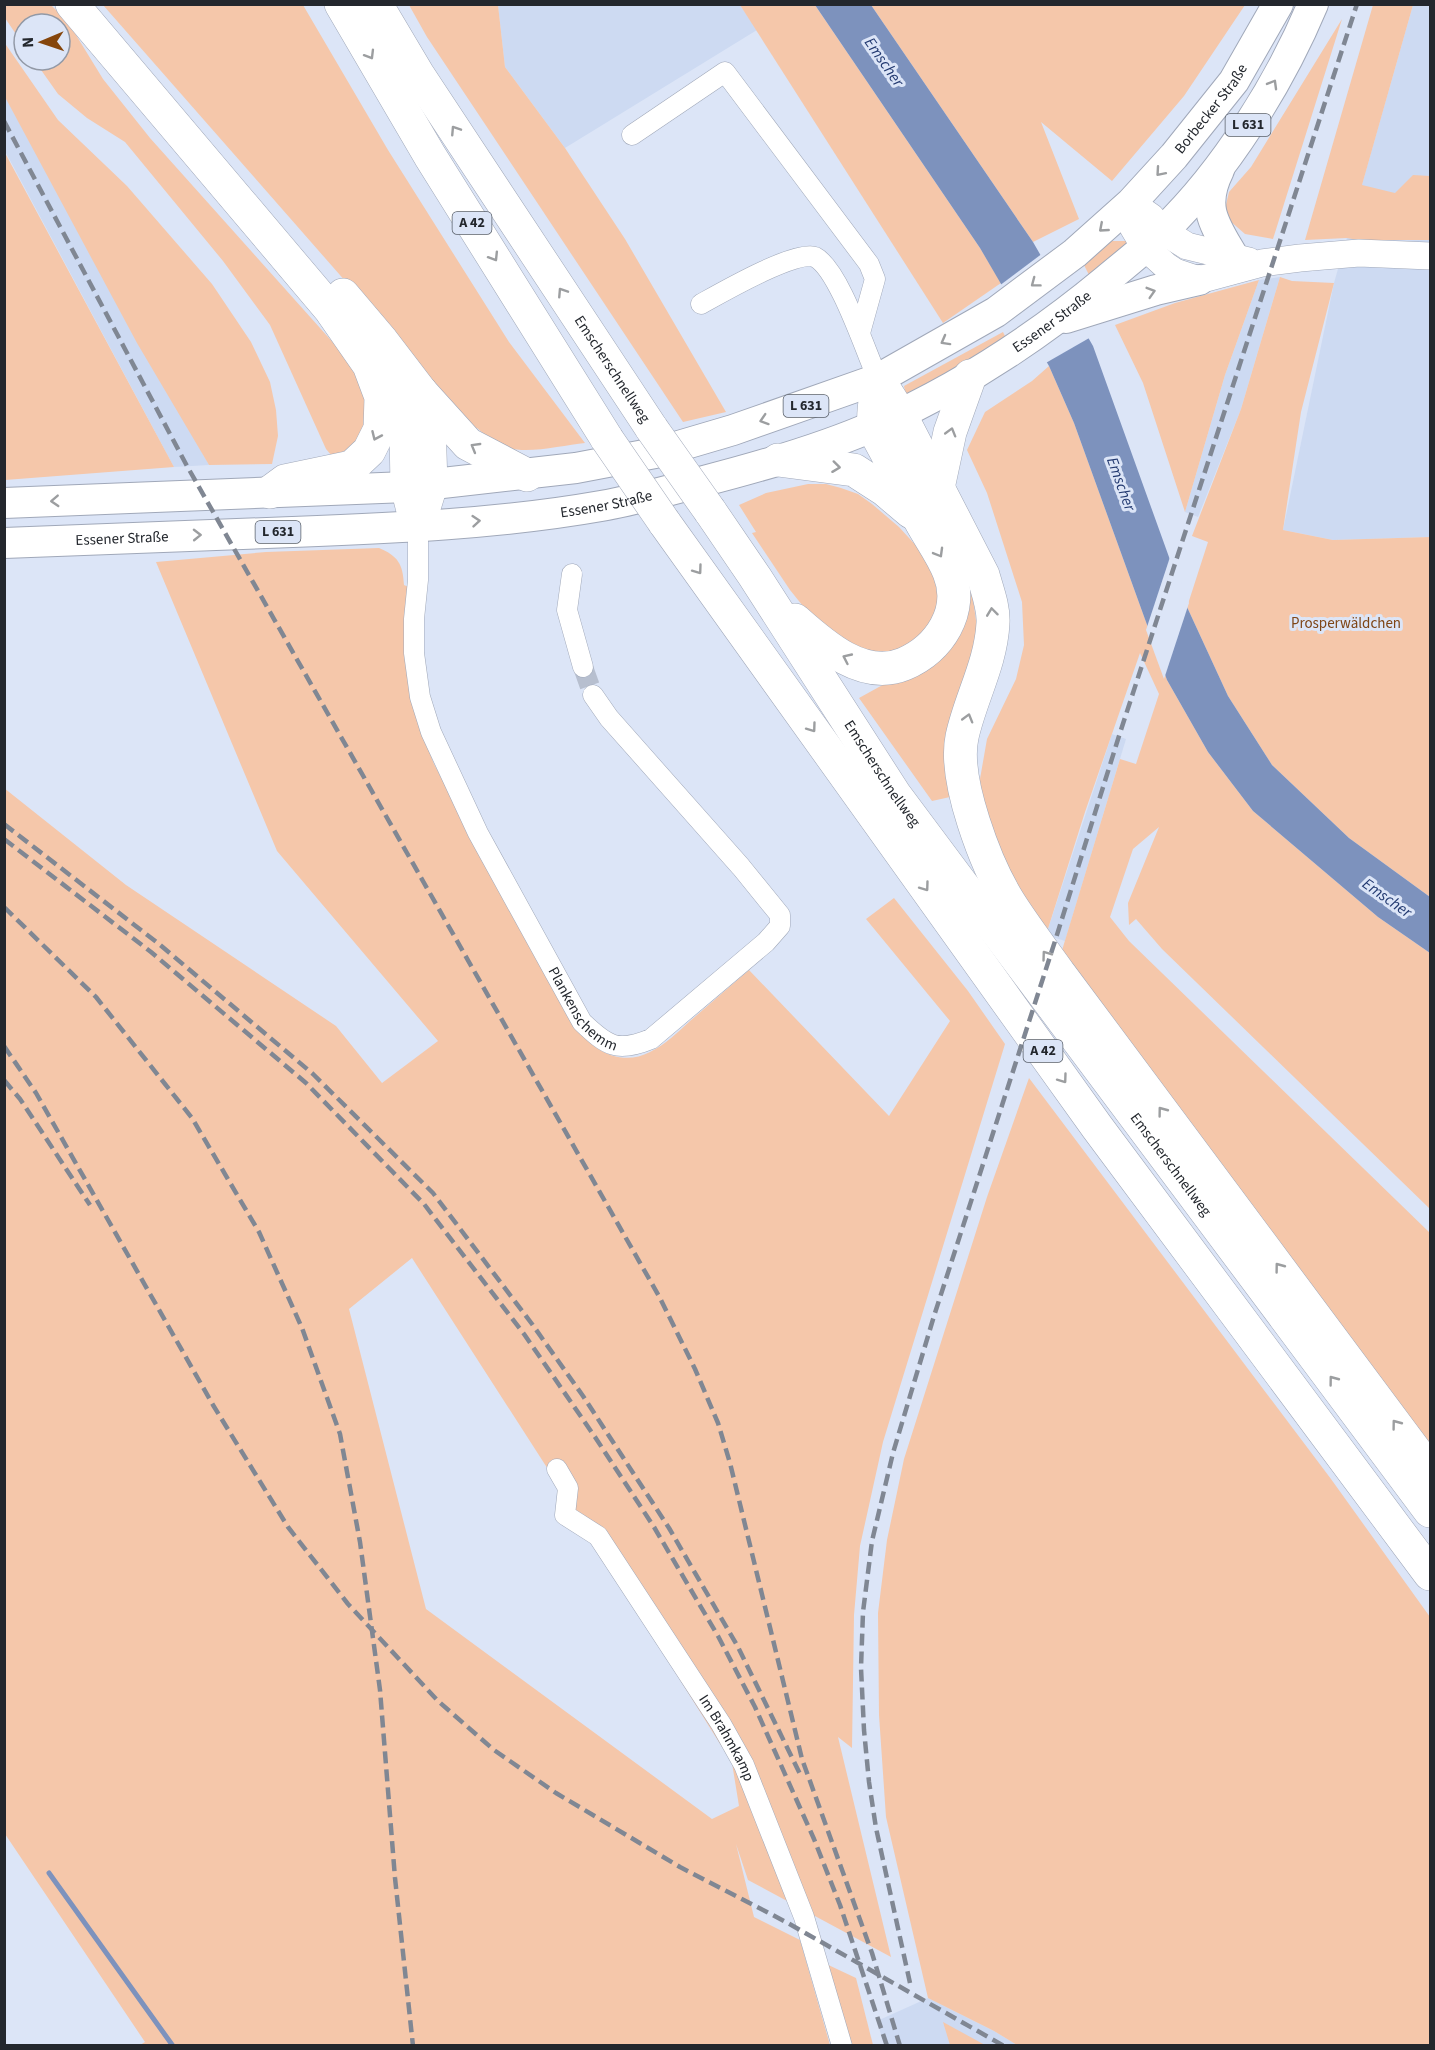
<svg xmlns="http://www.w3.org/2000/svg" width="1435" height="2050" font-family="'Source Sans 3',sans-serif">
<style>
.built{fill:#cddaf2}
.green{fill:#f5c7aa;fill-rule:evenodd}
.water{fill:#7d92bd}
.pier{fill:#dce5f7}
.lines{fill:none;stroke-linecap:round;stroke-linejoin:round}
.stream{stroke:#7d92bd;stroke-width:5}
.minor-tunnel{stroke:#b7bfcf;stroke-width:20;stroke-dasharray:20 10;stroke-linecap:butt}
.minor-casing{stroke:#a0a8b9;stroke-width:21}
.secondary-casing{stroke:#a0a8b9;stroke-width:28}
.primary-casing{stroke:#a0a8b9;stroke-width:32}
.motorway-casing{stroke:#a0a8b9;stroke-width:34}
.minor{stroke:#fff;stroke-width:20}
.secondary{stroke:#fff;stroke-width:27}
.primary{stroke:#fff;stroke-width:30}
.motorway{stroke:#fff;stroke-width:33}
.rail{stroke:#808793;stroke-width:4.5;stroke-dasharray:12 6;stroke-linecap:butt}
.motorway-bridge-casing{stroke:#a0a8b9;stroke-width:34;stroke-linecap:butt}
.motorway-bridge{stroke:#fff;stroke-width:33}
.oneway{stroke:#9c9ea0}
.labels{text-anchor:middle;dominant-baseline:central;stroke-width:6;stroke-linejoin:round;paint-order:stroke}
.shield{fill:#dce5f7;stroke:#5a606a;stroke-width:1.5}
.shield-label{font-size:14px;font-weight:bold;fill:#23272d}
.street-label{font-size:15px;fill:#23272d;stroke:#dce5f7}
.park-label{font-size:15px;fill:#7e4516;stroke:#dce5f7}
.water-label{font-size:16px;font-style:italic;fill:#223970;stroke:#dce5f7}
</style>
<rect width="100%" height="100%" fill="#dce5f7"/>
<g class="built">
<polygon points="498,5 740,5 757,30 565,148 505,67"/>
<polygon points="1413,5 1430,5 1430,537 1333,540 1283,530 1334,283"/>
<polygon points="4,93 209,465 174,467 5,151"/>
<polygon points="1280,277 1241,409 1198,517 1185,512 1225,375 1259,280"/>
<polygon points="1112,734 1126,739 1065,941 1046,935"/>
<polygon points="928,1998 994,2031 1017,2045 884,2045 877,2021"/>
</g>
<g class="green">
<path d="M4 5H51L68 22 103 79 150 138 337 347 359 379 371 410C362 438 361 446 332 456L326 449 270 325 223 261 125 142 87 118 58 94 34 60H60V24H24V46L5 18Z"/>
<path d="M103 5H303L388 150 509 342 585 443C564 445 529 454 509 448 497 444 487 437 477 428L471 435 454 405Z"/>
<polygon points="409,5 498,5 505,67 565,148 625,239 726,412 683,422 427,37"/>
<polygon points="740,5 815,5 980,248 1001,283 943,323"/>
<polygon points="871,5 1245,5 1184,96 1112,181 1041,122 1079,219 1033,242"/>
<polygon points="1373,5 1413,5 1362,185 1395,193 1413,175 1430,176 1430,240 1358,240 1347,238 1305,240"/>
<polygon points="1342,19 1273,239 1245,234 1229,220 1225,209 1229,192 1251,167"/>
<polygon points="4,42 58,120 127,186 212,284 251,342 270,382 276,410 278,436 272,464 209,465 137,343 5,97"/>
<polygon points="4,151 174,467 5,480"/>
<polygon points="1112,241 1127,241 1129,244 1090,277 1084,265 1107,242"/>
<polygon points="1280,277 1292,281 1334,283 1301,412 1283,530 1333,540 1430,537 1430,897 1349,838 1272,765 1228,696 1187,607 1208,542 1192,536 1241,409"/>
<polygon points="1259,280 1225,375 1185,512 1143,383 1115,325 1175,303"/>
<polygon points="1003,332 1007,340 906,396 904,386"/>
<polygon points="1049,366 1074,423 1167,680 1208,752 1253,811 1378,917 1430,953 1430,1209 1162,949 1136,919 1129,925 1128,903 1159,827 1133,849 1110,917 1129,941 1430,1233 1430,1458 1060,957 1120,759 1136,764 1159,694 1140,653 1085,812 1046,935 1006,880 977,796 987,739 1016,679 1024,645 1022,602 987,493 967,450 985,412 1032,381"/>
<polygon points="808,484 826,484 841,488 858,494 872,504 899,527 931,562 939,601 928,632 899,651 863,652 815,621 790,590 752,533 756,532 739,505 766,493"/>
<path d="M379 548C398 556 403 564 404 585L411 588 410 688 417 720 434 764 576 1026C591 1051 622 1067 650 1052 665 1045 678 1032 690 1021 710 1004 729 987 749 970L889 1116 950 1021 866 919 894 898 968 991 1005 1044 883 1442 860 1546 854 1615 852 1748 838 1737 891 1957 748 1880 736 1844 754 1917 800 1940 830 2045H140L145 2042 5 1834 4 788 126 885 336 1026 382 1083 438 1041 277 851 156 562 266 552ZM412 1258 553 1477 732 1763 739 1806 712 1819 426 1609 349 1309Z"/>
<polygon points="967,581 973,599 978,635 950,797 932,801 859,698 908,671"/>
<polygon points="1029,1078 1331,1479 1430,1617 1430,2045 1017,2045 994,2031 928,1998 886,1817 879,1715 878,1613 887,1540 904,1459 987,1197"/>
<polygon points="822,1962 856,1978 873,2045 848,2045"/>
<polygon points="943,2022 985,2045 950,2045"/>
</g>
<polygon class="water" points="815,5 871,5 1033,242 1093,346 1187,607 1228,696 1272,765 1349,838 1430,897 1430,953 1378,917 1253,811 1208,752 1167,680 1074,423 1049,366 980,248"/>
<g class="pier">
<polygon points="1043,253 1091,337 1044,364 999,286"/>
<polygon points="1171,554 1189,603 1164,679 1146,630"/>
</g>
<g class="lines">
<polyline class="stream" points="49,1873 173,2046"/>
<polyline class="minor-tunnel" points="583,667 593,695"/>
<defs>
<g id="minor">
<polyline points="632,135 725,72 869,264 875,279 860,333"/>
<path d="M701 304C719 294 797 249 815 257 839 269 866 353 878 379"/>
<path id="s1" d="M418 527V580L414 619V653L420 697 431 732 478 833 582 1022C607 1046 617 1053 651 1039L766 942 780 926V915L741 867 609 718 593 695"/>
<polyline points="572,574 567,610 583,667"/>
<path id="s2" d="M557 1469 568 1488 565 1515 598 1536 721 1724 744 1765 804 1917 842 2046"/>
</g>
<g id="secondary">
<polyline points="1131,203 1133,227 1145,247 1166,266 1175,272 1199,280 1262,263 1300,258 1359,253 1430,256"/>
<polyline points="1131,203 1151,217 1163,231 1187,246 1249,261"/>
</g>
<g id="primary">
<path d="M1219 170C1200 208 1215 225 1234 258"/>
<polyline points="1066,318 1156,290 1199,280"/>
<path id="s3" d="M4 503 407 487 576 468 655 453 733 430 878 379 996 312 1075 253 1131 203 1174 156 1234 81 1278 4"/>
<path id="s4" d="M4 543C100 539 196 535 292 532 395 528 499 524 601 506 636 500 670 490 704 481 762 466 822 449 876 425 960 388 1036 338 1106 280 1125 264 1146 248 1164 230 1225 171 1280 83 1313 4"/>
</g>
<g id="motorway">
<polyline points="72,4 330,309 369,365 381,397 380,429 369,451 352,467 285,481 270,492"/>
<polyline points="341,4 430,156 607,439"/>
<path id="s5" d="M376 4 417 73 652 429"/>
<polyline points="343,295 382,341 421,392 429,422 431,485 418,527"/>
<polyline points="389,378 402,411 406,431 407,487 417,526"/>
<path d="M878 379 900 414 983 575C987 590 994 607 993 623 991 664 970 699 962 737 953 780 986 865 1009 902 1024 926 1042 949 1059 973L1430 1471"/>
<polyline points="421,392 468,444 527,475"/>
<polyline points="778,460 854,470 885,490 911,512"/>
<polyline points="938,488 950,432 970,376"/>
<path id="s6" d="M710 511 755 577 895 795 1430 1511"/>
<polyline points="664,522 1097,1127 1430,1574"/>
<path d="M795 620C823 645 863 681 904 664 939 649 965 611 949 572 942 554 929 537 920 520 909 499 900 478 889 458 885 448 875 435 874 425 872 411 877 393 878 379"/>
</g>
</defs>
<use href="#minor" class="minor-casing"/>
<use href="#secondary" class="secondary-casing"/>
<use href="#primary" class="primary-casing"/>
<use href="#motorway" class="motorway-casing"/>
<use href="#minor" class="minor"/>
<use href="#secondary" class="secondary"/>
<use href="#primary" class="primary"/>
<use href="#motorway" class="motorway"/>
<g class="rail">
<polyline points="4,121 187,466 660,1298 695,1369 718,1423 730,1463 802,1759 872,1953 900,2046"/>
<polyline points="4,824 159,944 313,1074 433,1193 532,1324 583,1396 669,1528 738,1647 801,1776"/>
<polyline points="4,839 151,952 306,1083 424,1204 524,1334 595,1437 654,1527 718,1636 755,1707 814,1839 840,1905 887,2046"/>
<polyline points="4,907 96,997 192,1118 259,1232 302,1328 340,1434 360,1542 380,1690 395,1878 413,2046"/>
<polyline points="4,1046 36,1093 213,1405 288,1527 348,1604 438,1701 494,1750 556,1793 680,1867 786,1922 1004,2046"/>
<polyline points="4,1080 20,1099 90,1205"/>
<polyline points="910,1983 876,1828 869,1782 864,1730 861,1668 863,1612 872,1541 893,1453 934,1316 1056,938 1119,736 1357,4"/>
</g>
<defs>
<g id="motorway-bridge">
<polyline points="652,429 710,511"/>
<polyline points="607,439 664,522"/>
</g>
</defs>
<use href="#motorway-bridge" class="motorway-bridge-casing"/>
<use href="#motorway-bridge" class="motorway-bridge"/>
</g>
<defs><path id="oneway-chevron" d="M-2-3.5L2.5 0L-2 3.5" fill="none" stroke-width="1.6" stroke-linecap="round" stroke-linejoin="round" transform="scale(1.5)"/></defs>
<g class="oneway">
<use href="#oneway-chevron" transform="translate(370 55) rotate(59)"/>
<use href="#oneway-chevron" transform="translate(1273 84) rotate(-60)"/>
<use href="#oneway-chevron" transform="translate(455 130) rotate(-123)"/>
<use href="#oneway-chevron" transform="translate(1160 172) rotate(131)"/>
<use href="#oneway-chevron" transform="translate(1103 228) rotate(139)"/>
<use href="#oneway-chevron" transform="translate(494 257) rotate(58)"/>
<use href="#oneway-chevron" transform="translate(1035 283) rotate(143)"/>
<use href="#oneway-chevron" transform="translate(562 292) rotate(-123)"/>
<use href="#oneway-chevron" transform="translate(1151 292) rotate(-17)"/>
<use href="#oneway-chevron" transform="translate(945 341) rotate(151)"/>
<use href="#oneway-chevron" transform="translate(764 420) rotate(162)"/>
<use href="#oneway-chevron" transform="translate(951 432) rotate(-74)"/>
<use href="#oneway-chevron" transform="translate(376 436) rotate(114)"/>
<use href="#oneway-chevron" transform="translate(475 447) rotate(-150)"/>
<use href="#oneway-chevron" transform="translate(836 467) rotate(7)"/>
<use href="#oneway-chevron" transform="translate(55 501) rotate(177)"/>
<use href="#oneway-chevron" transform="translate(476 521) rotate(-5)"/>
<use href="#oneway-chevron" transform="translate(197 535) rotate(-1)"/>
<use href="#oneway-chevron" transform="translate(939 553) rotate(60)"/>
<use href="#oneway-chevron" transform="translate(698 570) rotate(54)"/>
<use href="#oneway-chevron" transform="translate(992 612) rotate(-97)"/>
<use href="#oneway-chevron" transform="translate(847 658) rotate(-155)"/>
<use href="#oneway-chevron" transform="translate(968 718) rotate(-74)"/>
<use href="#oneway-chevron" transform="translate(812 728) rotate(54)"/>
<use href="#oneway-chevron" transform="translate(925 887) rotate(54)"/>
<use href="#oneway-chevron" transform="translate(1046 955) rotate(-126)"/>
<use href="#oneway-chevron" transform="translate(1063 1079) rotate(54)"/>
<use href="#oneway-chevron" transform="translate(1162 1111) rotate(-127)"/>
<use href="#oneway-chevron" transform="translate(1279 1267) rotate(-127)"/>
<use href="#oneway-chevron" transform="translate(1333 1380) rotate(-127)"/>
<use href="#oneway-chevron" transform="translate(1396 1424) rotate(-127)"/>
</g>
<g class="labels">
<g class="shield">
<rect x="1225.5" y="114" width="45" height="22" rx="4.5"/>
<rect x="452.5" y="212" width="39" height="22" rx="4.5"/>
<rect x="783.5" y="395" width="45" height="22" rx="4.5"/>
<rect x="255.5" y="521" width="45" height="22" rx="4.5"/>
<rect x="1023.5" y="1040" width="39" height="22" rx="4.5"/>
</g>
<g class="shield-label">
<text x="1248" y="125">L 631</text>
<text x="472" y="223">A 42</text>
<text x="806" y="406">L 631</text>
<text x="278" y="532">L 631</text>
<text x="1043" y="1051">A 42</text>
</g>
<g class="street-label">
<text stroke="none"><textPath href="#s3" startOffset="1322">Borbecker Straße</textPath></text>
<text stroke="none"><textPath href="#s4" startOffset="1090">Essener Straße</textPath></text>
<text stroke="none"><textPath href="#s5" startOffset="435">Emscherschnellweg</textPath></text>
<text stroke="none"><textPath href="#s4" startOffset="604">Essener Straße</textPath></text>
<text stroke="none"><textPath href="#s4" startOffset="118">Essener Straße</textPath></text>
<text stroke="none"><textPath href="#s6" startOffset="314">Emscherschnellweg</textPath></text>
<text stroke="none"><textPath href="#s1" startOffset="525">Plankenschemm</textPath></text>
<text stroke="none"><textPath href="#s6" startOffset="800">Emscherschnellweg</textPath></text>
<text stroke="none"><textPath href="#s2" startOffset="328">Im Brahmkamp</textPath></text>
</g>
<g class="park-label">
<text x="1346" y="623">Prosperwäldchen</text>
</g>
<g class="water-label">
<text transform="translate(884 62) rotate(55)">Emscher</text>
<text transform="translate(1121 484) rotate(70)">Emscher</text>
<text transform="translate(1387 898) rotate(35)">Emscher</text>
</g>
</g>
<rect width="1435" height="2050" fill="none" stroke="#23272d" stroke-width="12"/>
<g transform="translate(42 42) rotate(268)"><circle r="28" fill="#dce5f7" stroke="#9299a6" stroke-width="1.5"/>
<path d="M0-4.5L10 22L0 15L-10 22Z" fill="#85450b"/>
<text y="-9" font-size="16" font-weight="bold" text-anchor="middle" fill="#23272d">N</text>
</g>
</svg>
